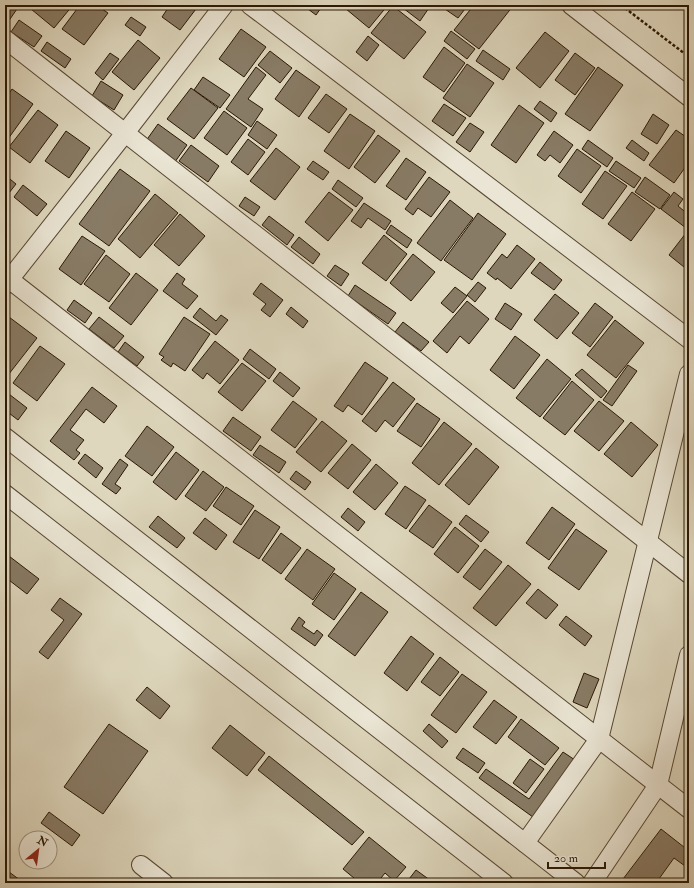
<svg xmlns="http://www.w3.org/2000/svg" width="694" height="888" font-family="'IM FELL Double Pica',serif">
<style>
.building{fill:#887b65;stroke:#2b1805}
.lines{fill:none;stroke-linecap:round;stroke-linejoin:round}
.minor-casing{stroke:#584833;stroke-width:20}
.path{stroke:#2b1805;stroke-width:2.5;stroke-dasharray:3 2;stroke-linecap:butt}
.minor{stroke:#eae5d4;stroke-width:18}
</style>
<rect width="100%" height="100%" fill="#ded7bd"/>
<filter id="stains"><feTurbulence type="fractalNoise" baseFrequency=".005" numOctaves="4"/><feColorMatrix values="0 0 0 0 .2 0 0 0 0 .09 0 0 0 0 .02 0 0 0 .5 -.17"/></filter>
<radialGradient id="worn" r=".72"><stop offset=".6" stop-color="#630" stop-opacity="0"/><stop offset="1" stop-color="#630" stop-opacity=".3"/></radialGradient>
<g class="building">
<polygon points="5,5 19,6 8,22 5,20"/>
<polygon points="34,5 73,5 54,28 31,9"/>
<polygon points="80,5 96,5 108,13 84,45 62,29"/>
<polygon points="170,5 199,5 180,30 162,17"/>
<polygon points="305,5 323,5 316,15 304,6"/>
<polygon points="349,5 388,5 369,28 346,9"/>
<polygon points="399,5 431,5 420,21"/>
<polygon points="439,5 468,5 458,18"/>
<polygon points="474,5 513,6 479,49 454,30"/>
<polygon points="393,6 426,32 404,59 371,33"/>
<polygon points="131,17 146,27 140,36 125,25"/>
<polygon points="19,20 42,36 34,47 11,32"/>
<polygon points="241,29 266,47 244,77 219,59"/>
<polygon points="451,31 475,49 467,59 444,41"/>
<polygon points="545,32 569,51 540,88 516,68"/>
<polygon points="368,36 379,45 367,61 356,52"/>
<polygon points="138,40 160,58 134,90 112,72"/>
<polygon points="47,42 71,59 65,68 41,51"/>
<polygon points="444,47 465,63 444,92 423,77"/>
<polygon points="483,50 510,69 503,80 476,61"/>
<polygon points="270,51 292,68 280,83 258,65"/>
<polygon points="110,53 119,59 103,80 95,73"/>
<polygon points="575,53 595,68 575,95 555,80"/>
<polygon points="467,64 494,83 470,117 443,98"/>
<polygon points="256,67 266,75 248,99 263,109 251,127 226,109"/>
<polygon points="598,67 623,85 590,131 565,114"/>
<polygon points="296,70 320,87 299,117 275,99"/>
<polygon points="203,77 230,95 220,108 194,90"/>
<polygon points="101,81 123,95 114,110 92,96"/>
<polygon points="191,88 218,108 194,139 167,119"/>
<polygon points="12,89 33,104 8,139 5,137 5,99"/>
<polygon points="326,94 347,109 329,133 308,118"/>
<polygon points="540,101 557,113 551,122 534,109"/>
<polygon points="444,104 466,118 453,136 432,121"/>
<polygon points="519,105 544,123 516,163 491,145"/>
<polygon points="38,110 58,125 30,163 9,147"/>
<polygon points="224,111 247,128 227,155 204,138"/>
<polygon points="350,114 375,131 349,169 324,151"/>
<polygon points="653,114 669,125 657,144 641,134"/>
<polygon points="257,121 277,135 267,149 248,135"/>
<polygon points="470,123 484,132 470,152 456,142"/>
<polygon points="158,124 187,145 172,166 143,145"/>
<polygon points="676,130 689,139 689,162 674,183 649,165"/>
<polygon points="66,131 90,148 69,178 45,161"/>
<polygon points="554,131 573,145 560,163 550,155 545,161 537,155"/>
<polygon points="378,135 400,151 375,183 354,167"/>
<polygon points="248,139 265,152 248,175 231,162"/>
<polygon points="588,140 613,158 607,167 582,149"/>
<polygon points="632,140 649,153 644,161 626,148"/>
<polygon points="191,145 219,166 208,182 179,161"/>
<polygon points="276,148 300,167 275,200 250,181"/>
<polygon points="577,149 601,166 581,193 558,176"/>
<polygon points="406,158 426,172 406,200 386,186"/>
<polygon points="313,161 329,172 323,180 307,169"/>
<polygon points="616,161 641,178 634,188 609,171"/>
<polygon points="120,169 150,191 109,246 79,224"/>
<polygon points="605,171 627,186 603,219 582,204"/>
<polygon points="5,175 16,184 5,198"/>
<polygon points="429,177 450,192 431,217 418,208 413,215 405,209"/>
<polygon points="645,177 670,195 660,209 635,192"/>
<polygon points="338,180 363,198 356,207 332,189"/>
<polygon points="23,185 47,204 37,216 14,197"/>
<polygon points="329,192 353,210 328,241 305,222"/>
<polygon points="632,192 655,209 631,241 608,224"/>
<polygon points="674,192 683,199 678,206 689,215 689,224 686,228 661,209"/>
<polygon points="155,194 178,213 140,258 118,239"/>
<polygon points="245,197 260,207 254,216 239,206"/>
<polygon points="450,200 473,218 441,261 417,243"/>
<polygon points="364,203 391,221 385,230 368,218 361,228 351,221"/>
<polygon points="478,213 506,234 472,280 444,260"/>
<polygon points="180,214 205,236 179,266 154,245"/>
<polygon points="269,216 294,235 287,245 262,225"/>
<polygon points="391,225 412,240 407,248 386,233"/>
<polygon points="686,233 689,235 689,271 669,255"/>
<polygon points="384,235 407,254 386,281 362,263"/>
<polygon points="82,236 105,251 81,285 59,269"/>
<polygon points="299,237 320,254 313,264 291,247"/>
<polygon points="517,245 535,259 511,289 497,278 496,280 487,273 502,254 507,258"/>
<polygon points="413,254 435,272 411,301 390,283"/>
<polygon points="106,255 130,274 109,302 84,284"/>
<polygon points="540,262 562,280 554,290 531,273"/>
<polygon points="335,265 349,274 341,286 327,276"/>
<polygon points="136,273 158,290 131,325 109,308"/>
<polygon points="177,273 185,279 182,284 198,296 187,309 163,291"/>
<polygon points="478,282 486,288 475,302 467,295"/>
<polygon points="261,283 283,300 270,317 261,310 266,304 253,294"/>
<polygon points="355,285 396,313 388,324 348,296"/>
<polygon points="455,287 467,296 453,313 441,303"/>
<polygon points="555,294 579,313 557,339 534,320"/>
<polygon points="74,300 92,313 85,323 67,310"/>
<polygon points="467,301 489,319 469,344 460,336 447,353 433,341"/>
<polygon points="505,303 522,314 511,330 495,319"/>
<polygon points="595,303 613,317 590,347 572,333"/>
<polygon points="291,307 308,321 303,328 286,314"/>
<polygon points="200,308 216,321 221,315 228,320 216,335 193,317"/>
<polygon points="9,317 37,338 5,379 5,322"/>
<polygon points="99,317 124,336 114,348 89,329"/>
<polygon points="184,317 210,334 185,371 173,363 171,367 161,360 164,357 159,354"/>
<polygon points="615,320 644,343 616,378 587,355"/>
<polygon points="403,322 429,342 421,351 395,332"/>
<polygon points="515,336 540,355 514,389 490,370"/>
<polygon points="215,341 239,360 220,384 207,373 203,379 192,370"/>
<polygon points="125,342 144,357 137,366 118,352"/>
<polygon points="40,346 65,364 37,401 13,383"/>
<polygon points="250,349 276,369 269,379 243,359"/>
<polygon points="547,359 571,379 540,417 516,398"/>
<polygon points="365,362 388,378 362,415 348,405 343,412 334,406"/>
<polygon points="242,363 266,381 242,411 218,392"/>
<polygon points="628,365 637,371 612,406 603,400"/>
<polygon points="582,369 607,391 601,398 575,375"/>
<polygon points="280,372 300,388 293,397 273,381"/>
<polygon points="572,381 594,400 565,435 543,418"/>
<polygon points="393,382 415,399 393,427 385,420 376,432 362,421"/>
<polygon points="92,387 117,406 104,423 86,409 70,430 84,440 76,450 80,453 74,460 50,441"/>
<polygon points="5,391 27,408 18,420 5,410"/>
<polygon points="293,401 317,419 295,448 271,430"/>
<polygon points="599,401 624,421 599,451 574,431"/>
<polygon points="417,403 440,419 421,447 397,431"/>
<polygon points="233,417 261,437 251,451 223,431"/>
<polygon points="322,421 347,441 321,472 296,452"/>
<polygon points="444,422 472,444 439,485 412,463"/>
<polygon points="631,422 658,445 632,477 604,454"/>
<polygon points="147,426 174,447 152,476 125,456"/>
<polygon points="352,444 371,460 348,489 328,473"/>
<polygon points="260,445 286,462 279,473 253,455"/>
<polygon points="476,448 499,467 469,505 445,485"/>
<polygon points="176,452 199,470 176,500 153,482"/>
<polygon points="85,454 103,468 96,478 78,463"/>
<polygon points="120,459 128,465 115,484 121,488 116,494 102,484"/>
<polygon points="376,464 398,483 375,510 353,492"/>
<polygon points="203,471 224,487 206,511 185,496"/>
<polygon points="296,471 311,482 305,490 290,479"/>
<polygon points="405,486 426,500 406,529 385,514"/>
<polygon points="226,487 254,506 241,525 213,506"/>
<polygon points="429,505 452,522 433,548 409,531"/>
<polygon points="552,507 575,524 549,560 526,543"/>
<polygon points="348,508 365,522 358,531 341,517"/>
<polygon points="255,510 280,527 259,559 233,542"/>
<polygon points="466,515 489,532 481,542 459,524"/>
<polygon points="158,516 185,538 177,548 149,527"/>
<polygon points="205,518 227,535 216,550 193,533"/>
<polygon points="455,527 479,546 458,573 434,554"/>
<polygon points="576,529 607,551 579,590 548,568"/>
<polygon points="281,533 301,548 281,574 262,560"/>
<polygon points="307,549 335,569 313,600 285,579"/>
<polygon points="485,549 502,562 480,590 463,577"/>
<polygon points="5,553 39,579 27,594 5,577"/>
<polygon points="508,565 531,584 496,626 473,608"/>
<polygon points="334,573 356,589 334,620 312,604"/>
<polygon points="538,589 558,605 546,619 526,603"/>
<polygon points="361,592 388,612 355,656 328,636"/>
<polygon points="60,598 82,614 48,659 39,652 64,620 51,610"/>
<polygon points="566,616 592,636 585,646 559,625"/>
<polygon points="299,617 305,622 302,626 314,634 317,630 323,635 315,646 291,629"/>
<polygon points="411,636 434,654 407,691 384,673"/>
<polygon points="440,657 459,672 440,696 421,682"/>
<polygon points="584,673 599,679 587,708 573,702"/>
<polygon points="462,674 487,692 456,733 431,715"/>
<polygon points="147,687 170,706 160,719 136,700"/>
<polygon points="494,700 517,717 496,744 473,727"/>
<polygon points="521,719 559,748 545,765 508,737"/>
<polygon points="109,724 148,751 103,814 64,787"/>
<polygon points="429,724 448,741 442,748 423,731"/>
<polygon points="230,725 265,753 247,776 212,748"/>
<polygon points="463,748 485,763 478,773 456,758"/>
<polygon points="563,752 578,762 537,820 479,778 486,769 529,799"/>
<polygon points="269,756 364,832 352,845 258,770"/>
<polygon points="530,759 544,769 526,793 513,783"/>
<polygon points="49,812 80,835 72,846 41,823"/>
<polygon points="661,829 689,851 689,861 685,866 674,858 656,883 620,883"/>
<polygon points="369,837 406,867 394,881 385,873 377,883 360,883 343,869"/>
<polygon points="5,869 24,883 5,883"/>
<polygon points="416,870 434,883 406,883"/>
</g>
<g class="lines">
<defs>
<g id="minor">
<polyline points="250,5 689,339"/>
<polyline points="571,5 689,97"/>
<polyline points="5,39 689,574"/>
<polyline points="5,276 689,809"/>
<polyline points="5,285 125,133 224,5"/>
<polyline points="5,437 576,883"/>
<polyline points="5,494 504,883"/>
<polyline points="525,843 599,739 689,374"/>
<polyline points="141,865 164,883"/>
<polyline points="592,883 658,785 689,655"/>
</g>
</defs>
<use href="#minor" class="minor-casing"/>
<polyline class="path" points="621,5 689,57"/>
<use href="#minor" class="minor"/>
</g>
<rect width="694" height="888" fill="none" stroke="#ded7bd" stroke-width="20"/>
<rect x="6" y="6" width="682" height="876" fill="none" stroke="#2b1805" stroke-width="2"/>
<rect x="10" y="10" width="674" height="868" fill="none" stroke="#2b1805"/>
<g transform="translate(38 850) rotate(29)"><circle r="19" fill="#eae5d4" stroke="#9e9381"/>
<path d="M0-3L7 15L0 10L-7 15Z" fill="#8f2418"/>
<text y="-6" font-size="11" font-weight="bold" text-anchor="middle" fill="#2b1805">N</text>
</g>
<path d="M548 862v6h57v-6" fill="none" stroke="#2b1805" stroke-width="2"/>
<text x="554" y="862" font-size="12" fill="#2b1805" stroke="#eae5d4" stroke-width="3" paint-order="stroke">20 m</text>
<rect width="100%" height="100%" filter="url(#stains)"/>
<rect width="100%" height="100%" fill="url(#worn)"/>
</svg>
